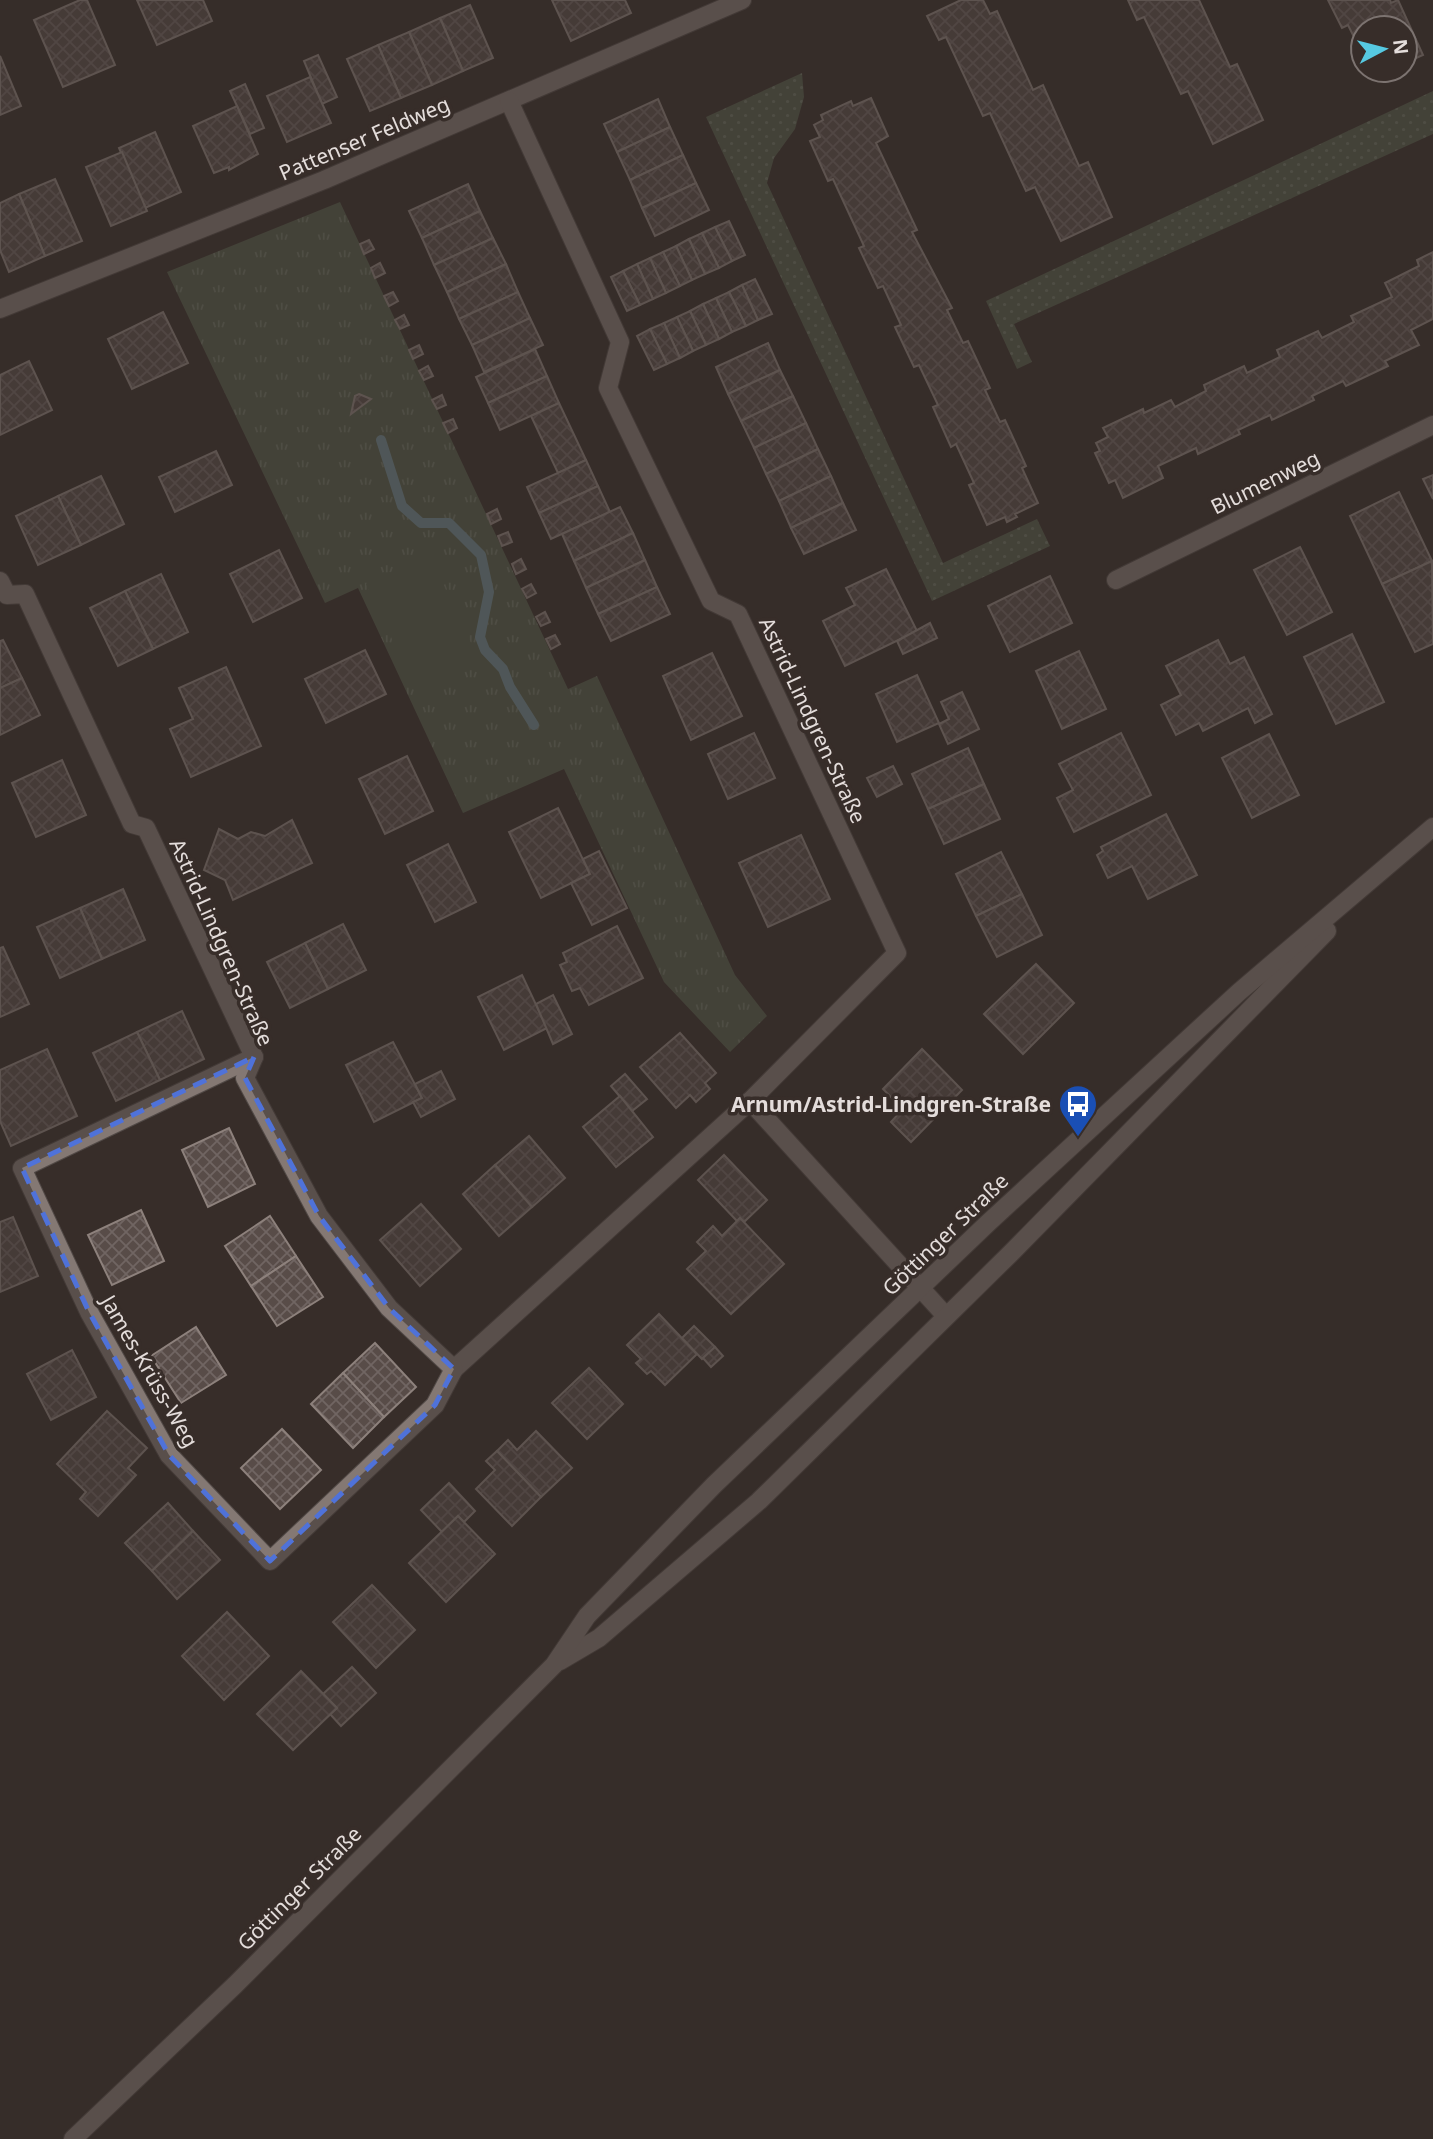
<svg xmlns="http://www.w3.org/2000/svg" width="1433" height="2139" font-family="'Noto Sans',sans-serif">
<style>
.grass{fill:url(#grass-dots)}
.park{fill:url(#park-tufts)}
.garden{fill:#535c4a}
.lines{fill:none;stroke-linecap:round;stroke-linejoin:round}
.stream{stroke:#6e8890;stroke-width:10}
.building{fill:url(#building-cross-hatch);stroke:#8d817c;stroke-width:2}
.minor-casing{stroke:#514946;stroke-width:20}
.minor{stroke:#847873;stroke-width:18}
.marked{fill:none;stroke:#4f72d9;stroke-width:5;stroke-dasharray:14 9;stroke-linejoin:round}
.labels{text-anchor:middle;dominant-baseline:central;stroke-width:7;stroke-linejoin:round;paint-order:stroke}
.street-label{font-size:21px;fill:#e4dddb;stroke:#372d29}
.poi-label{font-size:21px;font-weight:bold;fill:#e4dddb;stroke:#372d29;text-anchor:end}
</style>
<defs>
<pattern id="grass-dots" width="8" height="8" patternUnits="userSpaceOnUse" patternTransform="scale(1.75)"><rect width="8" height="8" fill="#535c4a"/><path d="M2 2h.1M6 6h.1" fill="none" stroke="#6c7364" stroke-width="1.8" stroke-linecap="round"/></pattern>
<pattern id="park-tufts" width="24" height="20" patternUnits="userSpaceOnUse" patternTransform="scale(1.75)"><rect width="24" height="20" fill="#535c4a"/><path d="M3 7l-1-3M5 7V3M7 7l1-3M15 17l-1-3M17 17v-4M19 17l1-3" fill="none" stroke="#6c7364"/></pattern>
<pattern id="building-cross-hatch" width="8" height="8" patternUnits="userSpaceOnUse" patternTransform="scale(1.75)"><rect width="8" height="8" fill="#584c48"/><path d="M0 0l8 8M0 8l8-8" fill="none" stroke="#706562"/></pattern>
</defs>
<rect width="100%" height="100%" fill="#372d29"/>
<g class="grass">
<polygon points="802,73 804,97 795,129 774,158 767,183 943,563 1037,519 1050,546 932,601 706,117"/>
<polygon points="1433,91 1433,134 1014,324 1032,362 1017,369 986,301"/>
</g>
<polygon class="park" points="340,202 568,689 597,676 735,975 767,1016 730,1052 664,982 564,769 463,813 358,588 325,603 167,272"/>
<polygon class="garden" points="429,554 480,662 417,692 366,584"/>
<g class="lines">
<polyline class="stream" points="381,440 402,506 421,523 449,523 481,555 489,592 480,637 485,650 503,669 510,687 534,725"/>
</g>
<g class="building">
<polygon points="80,0 87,0 115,65 63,87 34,20"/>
<polygon points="137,0 203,0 212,21 157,45"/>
<polygon points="552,0 625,0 631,13 571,41"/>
<polygon points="961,0 983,0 990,14 997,11 1033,90 1043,85 1079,166 1088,162 1112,217 1061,241 1035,187 1026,191 990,113 983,116 946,37 939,40 927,16"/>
<polygon points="1128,0 1199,0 1230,67 1237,64 1263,120 1213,144 1188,91 1181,94 1144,17 1137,20"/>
<polygon points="1328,0 1390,0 1391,3 1398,0 1423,55 1405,63 1405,28 1363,28 1363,55 1348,25 1342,28"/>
<polygon points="470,5 493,58 463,71 440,18"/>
<polygon points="440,18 463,71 432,85 409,32"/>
<polygon points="409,32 432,85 401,98 378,45"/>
<polygon points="378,45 401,98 370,111 347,59"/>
<polygon points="318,55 337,97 322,104 304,61"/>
<polygon points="0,56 21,106 0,115"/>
<polygon points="1370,70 1391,70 1374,78"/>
<polygon points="310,77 331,123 287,142 267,96"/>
<polygon points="245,84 264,128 250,134 230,91"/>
<polygon points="871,98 888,136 876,143 917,230 912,232 952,308 947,310 963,343 968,341 990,388 985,390 1000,422 1005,420 1026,466 1022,468 1038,503 1015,514 1017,517 1007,522 1005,517 987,525 969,485 974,483 956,444 951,447 933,407 938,405 919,365 914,367 895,327 901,325 883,286 878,288 859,248 864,246 833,179 828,181 810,141 820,137 814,125 823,120 821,115 851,101 853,106"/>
<polygon points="658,99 670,127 617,152 604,124"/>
<polygon points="237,106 258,154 229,170 229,167 214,173 193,126"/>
<polygon points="670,127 683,155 630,180 617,152"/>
<polygon points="155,132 181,192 145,208 119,148"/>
<polygon points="122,152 147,211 111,226 86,167"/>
<polygon points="683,155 696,183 642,208 630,180"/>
<polygon points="55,179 82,241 45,256 19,194"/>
<polygon points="696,183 709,210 655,236 642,208"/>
<polygon points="468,184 480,211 422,238 409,211"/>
<polygon points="19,194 45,256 9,272 0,250 0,203"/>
<polygon points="480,211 493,238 434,265 422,238"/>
<polygon points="729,221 745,255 732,261 715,227"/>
<polygon points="715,227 732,261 719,268 702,233"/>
<polygon points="702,233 719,268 705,274 689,239"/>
<polygon points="493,238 506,264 447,292 434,265"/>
<polygon points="689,239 705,274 692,280 676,246"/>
<polygon points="369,240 374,249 364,254 360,244"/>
<polygon points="676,246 692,280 680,286 663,252"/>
<polygon points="663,252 680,286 666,293 650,258"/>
<polygon points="1433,252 1433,319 1411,330 1419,345 1385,361 1388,366 1346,386 1343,381 1312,396 1314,400 1272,420 1270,415 1238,430 1240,434 1198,454 1196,448 1158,466 1163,478 1123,498 1115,480 1109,483 1095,453 1100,451 1096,443 1108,437 1103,428 1143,409 1144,413 1171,400 1175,407 1206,391 1204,385 1244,366 1247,373 1280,357 1277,350 1318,331 1322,338 1354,322 1351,316 1392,297 1385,283 1419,266 1417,260"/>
<polygon points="650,258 666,293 653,299 637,264"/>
<polygon points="380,263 385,273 375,278 371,268"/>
<polygon points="506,264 518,292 459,319 447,292"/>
<polygon points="637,264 653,299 640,305 623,271"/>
<polygon points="623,271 640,305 627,311 611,277"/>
<polygon points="755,279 772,314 758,320 742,285"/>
<polygon points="742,285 758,320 746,326 729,292"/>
<polygon points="393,292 398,301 389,306 384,296"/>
<polygon points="518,292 530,318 472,345 459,319"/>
<polygon points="729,292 746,326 732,332 716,298"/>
<polygon points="716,298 732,332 719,339 703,304"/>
<polygon points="703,304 719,339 706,345 690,311"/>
<polygon points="690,311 706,345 693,351 677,317"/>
<polygon points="163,312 188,363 132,389 108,339"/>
<polygon points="404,315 409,325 400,329 395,320"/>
<polygon points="677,317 693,351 680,358 664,323"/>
<polygon points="530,318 543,345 484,372 472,345"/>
<polygon points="664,323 680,358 667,364 650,329"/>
<polygon points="650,329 667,364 654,370 637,336"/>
<polygon points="768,343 780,370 728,394 716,367"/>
<polygon points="419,345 423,354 413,359 409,350"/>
<polygon points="535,349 547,376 488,403 476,377"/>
<polygon points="29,361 52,410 0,435 0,375"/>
<polygon points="428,366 433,376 424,380 419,371"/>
<polygon points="780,370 793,396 741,421 728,394"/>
<polygon points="547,376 559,403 500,430 488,403"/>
<polygon points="359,394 371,399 351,414 355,396"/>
<polygon points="442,395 446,405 437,409 432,400"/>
<polygon points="793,396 806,423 754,448 741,421"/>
<polygon points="559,403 586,460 558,473 531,416"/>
<polygon points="453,419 457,428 448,433 443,423"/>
<polygon points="806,423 818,449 766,474 754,448"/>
<polygon points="818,449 831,476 779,501 766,474"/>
<polygon points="216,451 232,485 175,512 159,477"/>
<polygon points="586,460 598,486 539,513 527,487"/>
<polygon points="1433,475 1433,499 1423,479"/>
<polygon points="101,476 124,524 81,545 58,496"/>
<polygon points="831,476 843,503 791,528 779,501"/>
<polygon points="598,486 610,512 551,539 539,513"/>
<polygon points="1399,492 1432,561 1382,584 1350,516"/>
<polygon points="58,496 81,545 38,565 16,516"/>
<polygon points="843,503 856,530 804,554 791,528"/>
<polygon points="620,507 633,533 574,561 562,534"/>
<polygon points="497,509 501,519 491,524 487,514"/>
<polygon points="508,532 512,542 502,546 498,536"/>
<polygon points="633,533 645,560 586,588 574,561"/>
<polygon points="1300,547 1332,612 1287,635 1254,570"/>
<polygon points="279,550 302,598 253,622 230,574"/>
<polygon points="521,559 526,569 516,574 512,564"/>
<polygon points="645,560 657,587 598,614 586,588"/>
<polygon points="1432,561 1433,644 1415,652 1382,584"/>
<polygon points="886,569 917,631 845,666 823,621 855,605 846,588"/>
<polygon points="161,574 188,632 153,649 125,591"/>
<polygon points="1050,576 1072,623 1010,652 988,606"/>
<polygon points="531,584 536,593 527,598 522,589"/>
<polygon points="657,587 670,614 611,641 598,614"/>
<polygon points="125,591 153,649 118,666 90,608"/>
<polygon points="545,612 550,622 541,626 536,617"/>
<polygon points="930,623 937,638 903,654 897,641"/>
<polygon points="1352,634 1384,702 1336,724 1304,657"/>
<polygon points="555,635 560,644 551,649 546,639"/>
<polygon points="3,640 22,678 0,688 0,641"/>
<polygon points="1218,640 1230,664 1244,657 1272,714 1255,723 1248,708 1203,731 1199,723 1176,735 1161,705 1181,695 1166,666"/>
<polygon points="365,650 386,694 326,723 305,679"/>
<polygon points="1079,651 1106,709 1062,729 1036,671"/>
<polygon points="712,653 742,716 691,740 663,676"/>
<polygon points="226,667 261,746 191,777 170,729 193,719 179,688"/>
<polygon points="917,675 939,723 897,742 876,694"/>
<polygon points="22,678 40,715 0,735 0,688"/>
<polygon points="962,692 979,729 948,744 939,724 949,719 941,702"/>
<polygon points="754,733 775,778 728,799 708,754"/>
<polygon points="1121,733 1151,795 1074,832 1057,798 1073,790 1059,764"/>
<polygon points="1269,734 1299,795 1252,818 1222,758"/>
<polygon points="968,748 984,784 928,809 912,774"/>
<polygon points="407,756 433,811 385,834 359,779"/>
<polygon points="62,760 86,815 36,837 12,783"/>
<polygon points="893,766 902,784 877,797 867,778"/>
<polygon points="984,784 1000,819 944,844 928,809"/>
<polygon points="558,808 590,874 541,898 509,832"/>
<polygon points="1166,814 1197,875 1148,899 1132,866 1108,878 1097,855 1103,851 1101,847"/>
<polygon points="292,820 312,863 233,900 225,880 204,870 219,829 238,839 251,832 265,836"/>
<polygon points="801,835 830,899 768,927 739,863"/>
<polygon points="448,844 476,902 435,922 407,865"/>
<polygon points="599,851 627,908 592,925 571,883 590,874 583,859"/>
<polygon points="1001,852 1022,894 976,916 956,874"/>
<polygon points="123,889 145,940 102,959 80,908"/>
<polygon points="1022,894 1042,935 997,957 976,916"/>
<polygon points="80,908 102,959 60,978 37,927"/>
<polygon points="343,924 366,970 328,989 305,943"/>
<polygon points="617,926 643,978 589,1005 580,988 572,991 560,965 567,962 563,953"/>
<polygon points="305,943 328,989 290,1008 267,962"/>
<polygon points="3,947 29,1004 0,1017 0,948"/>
<polygon points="1036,964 1074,1003 1023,1054 984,1014"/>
<polygon points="522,975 547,1028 504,1050 478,997"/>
<polygon points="553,995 572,1034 553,1044 536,1004"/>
<polygon points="182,1011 204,1059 160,1080 137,1032"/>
<polygon points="137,1032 160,1080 116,1101 93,1053"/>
<polygon points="680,1033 716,1073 705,1083 710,1089 696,1102 690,1095 676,1108 640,1067"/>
<polygon points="393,1042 422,1098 374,1122 346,1065"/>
<polygon points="47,1049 77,1116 11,1146 0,1121 0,1070"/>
<polygon points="922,1049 962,1090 911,1142 891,1122 903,1109 883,1089"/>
<polygon points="441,1071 455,1099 421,1117 413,1102 422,1098 415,1084"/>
<polygon points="625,1074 647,1099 632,1111 611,1086"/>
<polygon points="620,1096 653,1137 616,1167 583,1127"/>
<polygon points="229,1128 255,1184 208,1207 182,1150"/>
<polygon points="529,1136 565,1178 532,1207 495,1165"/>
<polygon points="724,1155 767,1200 744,1222 740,1218 737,1221 698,1180"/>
<polygon points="495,1165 532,1207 499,1236 463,1194"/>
<polygon points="421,1204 461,1249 420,1286 380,1240"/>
<polygon points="141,1210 164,1261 112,1285 88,1235"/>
<polygon points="270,1216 296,1256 251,1286 225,1246"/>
<polygon points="13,1217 38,1276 0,1292 0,1222"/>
<polygon points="740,1218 784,1264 731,1314 687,1269 706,1251 697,1242 713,1226 722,1236"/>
<polygon points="296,1256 323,1297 277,1326 251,1286"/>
<polygon points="659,1314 697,1354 665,1385 651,1371 647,1374 636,1363 641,1359 627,1345"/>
<polygon points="694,1326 715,1347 702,1359 682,1338"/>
<polygon points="196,1327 226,1375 181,1403 151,1356"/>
<polygon points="375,1343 416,1387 384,1417 343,1373"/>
<polygon points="715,1347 723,1356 711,1367 703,1358"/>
<polygon points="72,1350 96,1397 51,1420 27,1374"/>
<polygon points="589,1368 623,1404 587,1439 552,1403"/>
<polygon points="343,1373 384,1417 353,1448 311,1404"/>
<polygon points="107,1411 147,1448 128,1468 136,1475 98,1516 80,1499 86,1492 57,1464"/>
<polygon points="282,1429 321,1470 280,1509 241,1468"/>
<polygon points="536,1431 572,1468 541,1497 497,1451 508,1440 517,1450"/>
<polygon points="497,1451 541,1497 512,1526 476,1489 495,1470 486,1461"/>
<polygon points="449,1483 475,1511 464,1522 458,1516 442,1532 421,1510"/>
<polygon points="168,1503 193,1531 152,1571 125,1543"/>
<polygon points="458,1516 495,1554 446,1602 409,1563"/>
<polygon points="193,1531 220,1560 177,1599 152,1571"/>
<polygon points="372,1585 415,1630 376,1668 333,1622"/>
<polygon points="227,1612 269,1656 224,1700 182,1656"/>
<polygon points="352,1667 376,1693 341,1726 330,1714 337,1708 323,1694"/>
<polygon points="301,1671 337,1708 293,1750 257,1714"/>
</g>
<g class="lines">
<defs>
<g id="minor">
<polyline points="0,309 324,180 742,0"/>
<polyline points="1116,580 1433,425"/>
<polyline points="0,581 7,595 25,594 132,824 146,828 254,1057 245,1078 319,1216 389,1308 454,1369 750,1101 897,953 738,614 711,601 608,388 620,342 509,101"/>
<polyline points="254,1057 22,1168 89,1312 169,1455 270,1561 435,1405 454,1369"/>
<polyline points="750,1101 945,1315"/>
<polyline points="560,1661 599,1638 759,1501 1011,1253 1327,931"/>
<polyline points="73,2139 235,1985 554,1665 587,1616 714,1485 988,1223 1239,992 1433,827"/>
</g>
</defs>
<use href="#minor" class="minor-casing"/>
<use href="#minor" class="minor"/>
</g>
<path d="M0 0H1433V2139H0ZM254 1057 245 1078 319 1216 389 1308 454 1369 435 1405 270 1561 169 1455 89 1312 22 1168Z" fill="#372d29" fill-opacity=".55" fill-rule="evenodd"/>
<path class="marked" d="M254 1057 245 1078 319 1216 389 1308 454 1369 435 1405 270 1561 169 1455 89 1312 22 1168Z"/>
<defs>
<symbol id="bus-pin" viewBox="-11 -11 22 30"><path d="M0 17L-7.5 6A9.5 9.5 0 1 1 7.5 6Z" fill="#1a4fb4" stroke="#372d29"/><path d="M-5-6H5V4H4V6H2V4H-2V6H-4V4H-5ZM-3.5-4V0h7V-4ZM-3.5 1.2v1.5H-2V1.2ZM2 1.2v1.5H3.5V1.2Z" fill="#fff"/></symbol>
</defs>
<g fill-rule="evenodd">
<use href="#bus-pin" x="1056" y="1082" width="44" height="60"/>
</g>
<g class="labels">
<g class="street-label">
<text transform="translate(364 138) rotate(-23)">Pattenser Feldweg</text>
<text transform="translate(1265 482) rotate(-26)">Blumenweg</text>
<text transform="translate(813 720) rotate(65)">Astrid-Lindgren-Straße</text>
<text transform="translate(222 942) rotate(66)">Astrid-Lindgren-Straße</text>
<text transform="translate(945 1234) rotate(-44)">Göttinger Straße</text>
<text transform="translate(150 1371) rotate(60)">James-Krüss-Weg</text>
<text transform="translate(299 1888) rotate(-45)">Göttinger Straße</text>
</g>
<g class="poi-label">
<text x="1051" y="1104">Arnum/Astrid-Lindgren-Straße</text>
</g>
</g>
<g transform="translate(1384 49) rotate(83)"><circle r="33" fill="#372d29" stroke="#7c7370" stroke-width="2"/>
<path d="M0-5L12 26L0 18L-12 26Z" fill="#56c9e1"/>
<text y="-10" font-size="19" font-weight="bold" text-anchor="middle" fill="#e4dddb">N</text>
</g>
</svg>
